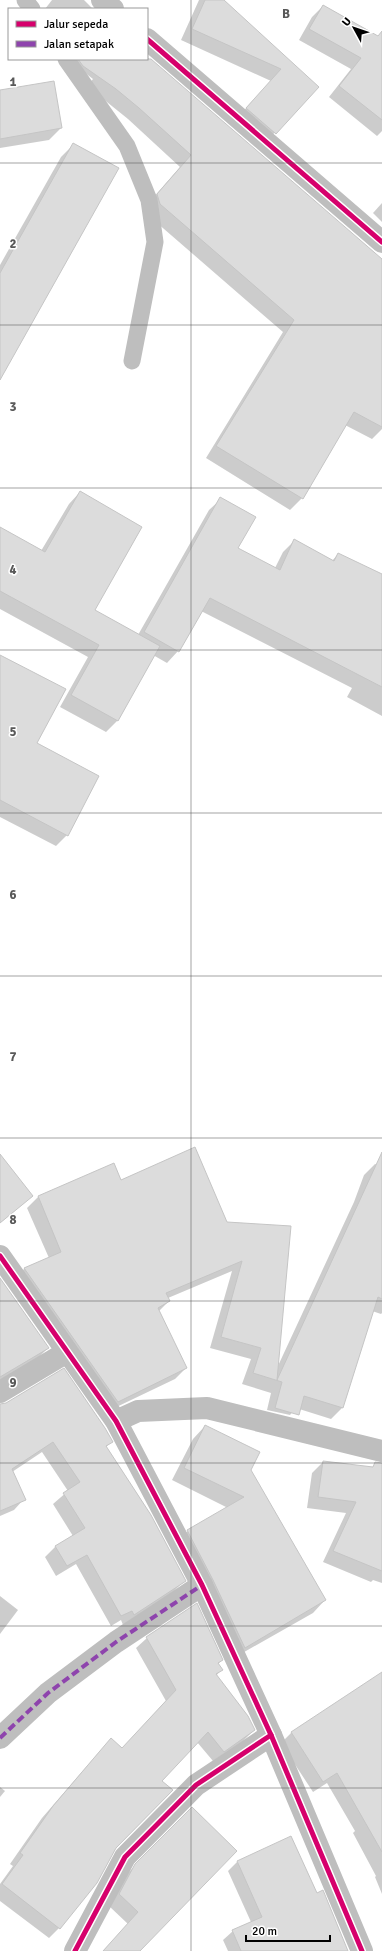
<svg xmlns="http://www.w3.org/2000/svg" width="382" height="1951" font-family="Signika,sans-serif">
<style>
.shadow{fill:#0003}
.building{fill:#dcdcdc;stroke:#c5c5c5}
.lines{fill:none;stroke-linecap:round;stroke-linejoin:round}
.lane{stroke:#bebebe;stroke-width:17}
.street{stroke:#bebebe;stroke-width:22}
.quiet{stroke:#8e44ad;stroke-width:4;stroke-dasharray:8 4;stroke-linecap:butt}
.cycleway-casing{stroke:#fff;stroke-width:8}
.cycleway{stroke:#d6006c;stroke-width:5}
.grid{fill:none;stroke:#595959;stroke-width:1;stroke-opacity:0.55}
.grid-label{font-size:13px;text-anchor:middle;font-weight:bold;fill:#595959;stroke:#fff;stroke-width:3;stroke-linejoin:round;paint-order:stroke}
</style>
<rect width="100%" height="100%" fill="#fff"/>
<g class="shadow">
<polygon points="52,0 84,0 93,9 45,9"/>
<polygon points="199,0 223,0 317,87 264,144 236,119 271,81 181,40"/>
<polygon points="323,6 382,39 382,131 377,136 329,97 351,69 299,40 312,17"/>
<polygon points="147,57 379,258 382,273 382,429 372,439 345,425 302,498 290,510 206,458 283,332 149,216 146,206 180,167 128,119 87,86 93,79 67,59 147,59"/>
<polygon points="0,91 61,128 49,140 0,148"/>
<polygon points="74,144 0,378 0,265 61,157"/>
<polygon points="382,203 382,222 373,213"/>
<polygon points="80,492 93,611 138,635 209,510 221,499 237,549 275,568 283,552 295,540 332,561 338,554 382,576 382,716 347,697 352,688 201,611 178,651 167,663 153,655 118,720 106,732 60,707 88,657 0,609 0,529 41,551 69,504"/>
<polygon points="0,656 36,744 67,835 56,846 0,817"/>
<polygon points="0,1156 32,1196 0,1223"/>
<polygon points="375,1164 382,1166 382,1313 381,1314 372,1311 342,1408 331,1419 296,1408 290,1415 267,1410 271,1393 242,1384 251,1359 210,1348 232,1271 168,1298 169,1301 158,1312 186,1368 175,1379 106,1412 13,1280 24,1269 49,1258 27,1208 38,1197 113,1165 121,1181 227,1223 290,1227 277,1368 354,1202 364,1175"/>
<polygon points="0,1279 48,1348 37,1359 0,1382"/>
<polygon points="0,1408 112,1441 106,1447 184,1581 174,1591 123,1625 121,1620 111,1626 76,1564 56,1576 45,1557 55,1547 73,1536 53,1504 68,1491 42,1452 12,1472 24,1499 14,1510 0,1516"/>
<polygon points="205,1426 250,1470 325,1600 313,1613 232,1659 175,1543 188,1531 228,1508 172,1480 193,1439"/>
<polygon points="323,1462 375,1468 382,1464 382,1583 373,1580 371,1582 323,1562 346,1513 307,1508 312,1473"/>
<polygon points="0,1596 18,1610 0,1634"/>
<polygon points="147,1638 222,1660 218,1664 221,1670 216,1676 254,1730 243,1741 213,1761 197,1742 161,1781 59,1928 49,1938 0,1901 0,1884 13,1866 10,1864 42,1818 101,1750 122,1749 166,1701 136,1648"/>
<polygon points="374,1678 382,1690 382,1894 375,1877 376,1876 353,1833 355,1831 327,1783 313,1792 281,1743 291,1733"/>
<polygon points="0,1787 5,1791 0,1797"/>
<polygon points="192,1808 139,1951 103,1951 128,1924 109,1906 124,1877"/>
<polygon points="237,1862 317,1894 347,1951 228,1951 223,1940 233,1931 251,1922 228,1871"/>
</g>
<g class="building">
<polygon points="205,0 224,0 319,87 276,134 246,108 281,69 192,29"/>
<polygon points="323,5 378,36 382,31 382,120 339,86 361,58 309,29"/>
<polygon points="78,59 151,59 382,259 382,427 354,412 303,499 216,446 294,320 160,204 157,194 191,155 139,108 116,89 83,66"/>
<polygon points="54,81 62,128 0,139 0,90"/>
<polygon points="73,143 119,168 0,380 0,273"/>
<polygon points="80,491 142,527 95,610 160,646 118,721 71,695 99,645 0,591 0,527 45,552"/>
<polygon points="220,497 256,517 238,548 280,570 294,539 334,561 338,553 382,574 382,687 210,598 179,652 144,632"/>
<polygon points="0,655 66,689 37,743 99,776 68,836 0,800"/>
<polygon points="195,1147 227,1222 291,1226 277,1380 382,1152 382,1299 378,1297 343,1408 304,1396 299,1415 275,1408 282,1382 253,1373 261,1348 221,1337 242,1261 166,1293 170,1301 158,1308 187,1368 118,1402 24,1268 61,1252 38,1196 114,1163 121,1180"/>
<polygon points="0,1154 33,1196 0,1223"/>
<polygon points="0,1278 49,1348 0,1377"/>
<polygon points="64,1368 105,1428 113,1442 106,1446 151,1515 186,1581 134,1615 132,1611 121,1616 87,1555 67,1566 55,1546 85,1528 63,1493 80,1482 53,1442 12,1469 26,1500 0,1511 0,1404 6,1403"/>
<polygon points="205,1425 260,1452 251,1470 326,1600 245,1648 213,1580 187,1530 244,1497 184,1468"/>
<polygon points="323,1461 373,1467 375,1462 382,1463 382,1571 333,1551 356,1502 318,1497"/>
<polygon points="197,1603 223,1660 218,1663 223,1670 216,1674 248,1716 255,1730 224,1752 208,1732 162,1781 173,1790 116,1848 97,1883 60,1929 2,1884 23,1855 20,1853 53,1806 111,1738 122,1748 176,1690 146,1637"/>
<polygon points="382,1672 382,1852 337,1773 323,1782 291,1732"/>
<polygon points="192,1807 237,1851 140,1951 103,1951 138,1912 119,1894 135,1864"/>
<polygon points="291,1836 317,1893 323,1890 348,1951 241,1951 232,1930 262,1917 237,1861"/>
</g>
<g class="lines">
<g class="lane">
<polyline points="25,0 32,9"/>
<polyline points="66,59 127,146 149,200 155,242 132,361"/>
</g>
<g class="street">
<polyline points="102,0 113,9"/>
<polyline points="147,39 382,242"/>
<polyline points="0,1256 116,1421 202,1585 271,1735 362,1951"/>
<polyline points="0,1392 67,1352"/>
<polyline points="116,1421 138,1411 207,1408 382,1451"/>
<polyline points="0,1738 48,1693 116,1642 202,1585"/>
<polyline points="75,1951 125,1857 196,1785 271,1735"/>
</g>
<polyline class="quiet" points="0,1738 48,1693 116,1642 202,1585"/>
<defs>
<g id="cycleway">
<polyline points="147,39 382,242"/>
<polyline points="0,1256 116,1421 202,1585 271,1735 362,1951"/>
<polyline points="75,1951 125,1857 196,1785 271,1735"/>
</g>
</defs>
<use href="#cycleway" class="cycleway-casing"/>
<use href="#cycleway" class="cycleway"/>
</g>
<path class="grid" d="M191 0V1951M0 163H382M0 325H382M0 488H382M0 650H382M0 813H382M0 976H382M0 1138H382M0 1301H382M0 1463H382M0 1626H382M0 1788H382"/>
<g class="grid-label">
<text x="286" y="18">B</text>
<text x="13" y="86">1</text>
<text x="13" y="248">2</text>
<text x="13" y="411">3</text>
<text x="13" y="574">4</text>
<text x="13" y="736">5</text>
<text x="13" y="899">6</text>
<text x="13" y="1061">7</text>
<text x="13" y="1224">8</text>
<text x="13" y="1387">9</text>
</g>
<rect x="8" y="8" width="140" height="52" fill="#ffffff" stroke="#999999"/>
<rect x="16" y="21" width="20" height="6" fill="#d6006c" stroke="#999999"/>
<text x="44" y="28" font-size="12" fill="#000000">Jalur sepeda</text>
<rect x="16" y="41" width="20" height="6" fill="#8e44ad" stroke="#999999"/>
<text x="44" y="48" font-size="12" fill="#000000">Jalan setapak</text>
<g transform="translate(354 28) rotate(310)" stroke="#ffffff" stroke-width="3" paint-order="stroke">
<path d="M0-3L7 15L0 10L-7 15Z" fill="#000000"/>
<text y="-6" font-size="11" font-weight="bold" text-anchor="middle" fill="#000000">U</text>
</g>
<path d="M246 1935v6h84v-6" fill="none" stroke="#000000" stroke-width="2"/>
<text x="252" y="1935" font-size="12" fill="#000000" stroke="#ffffff" stroke-width="3" paint-order="stroke">20 m</text>
</svg>
